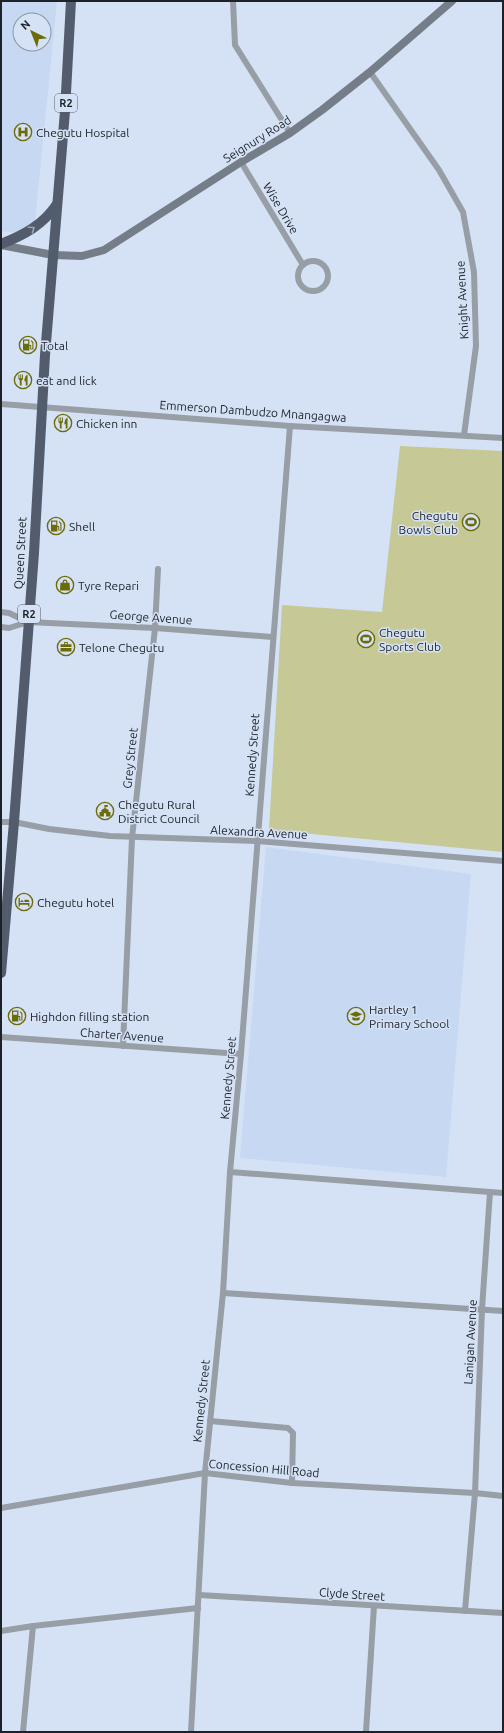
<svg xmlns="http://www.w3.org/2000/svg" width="504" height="1733" font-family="Ubuntu,sans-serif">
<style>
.built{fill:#c7d8f2;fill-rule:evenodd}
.green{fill:#c6c895}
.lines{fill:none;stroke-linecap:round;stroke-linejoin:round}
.minor{stroke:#989ea6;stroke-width:6}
.secondary{stroke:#757d89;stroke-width:8}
.trunk{stroke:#525c6c;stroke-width:10}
.oneway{stroke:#9aa6b8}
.labels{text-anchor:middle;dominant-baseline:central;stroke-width:3;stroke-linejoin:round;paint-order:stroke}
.shield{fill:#d5e2f6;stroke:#545c66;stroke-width:1}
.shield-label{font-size:11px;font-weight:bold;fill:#1d2229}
.poi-label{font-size:12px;fill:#1d2229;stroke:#d5e2f6;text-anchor:start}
.street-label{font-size:12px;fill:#1d2229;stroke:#d5e2f6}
</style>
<rect width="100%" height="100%" fill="#d5e2f6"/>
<g class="built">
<path d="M1 1H57L35 221 21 233 1 231ZM20 20H44V44H20Z"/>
<polygon points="266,847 471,874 446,1177 240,1158"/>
</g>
<polygon class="green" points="400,446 503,451 503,852 269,830 282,605 382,612"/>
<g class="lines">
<g class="minor">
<polyline points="233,1 235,45 290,133"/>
<polyline points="370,72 439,170 463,212 474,272 476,346 464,435"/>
<polyline points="241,162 303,265"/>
<circle cx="313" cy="276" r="15"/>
<polyline points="1,404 290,426 503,438"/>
<polyline points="1,612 9,613 28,622"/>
<polyline points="1,627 9,628 28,622 155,628 272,637"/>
<polyline points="1,822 14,822 49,829 110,836 257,841 503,861"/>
<polyline points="1,1037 241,1054"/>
<polyline points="123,1046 132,838 155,628 158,569"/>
<polyline points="230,1172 503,1193"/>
<polyline points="223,1293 503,1311"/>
<polyline points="210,1421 288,1428 293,1433 292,1483"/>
<polyline points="1,1508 205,1473 292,1483 475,1493 503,1496"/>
<polyline points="199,1595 503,1613"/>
<polyline points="465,1611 475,1493 482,1309 490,1192"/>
<polyline points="1,1631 33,1626 198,1608"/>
<polyline points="23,1732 33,1626"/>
<polyline points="191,1732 205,1473 223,1293 230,1172 241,1054 290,426"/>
<polyline points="366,1732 374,1606"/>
</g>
<polyline class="secondary" points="1,245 53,255 82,256 104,250 241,162 290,133 322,110 370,72 452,1"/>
<g class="trunk">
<path d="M1 244C24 235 43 225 57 204"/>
<polyline points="1,973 14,822 34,553 45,355 65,111 71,1"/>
</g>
</g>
<defs><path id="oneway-chevron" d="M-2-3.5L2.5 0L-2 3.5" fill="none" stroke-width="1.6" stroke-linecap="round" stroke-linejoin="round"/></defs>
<use class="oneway" href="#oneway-chevron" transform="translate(32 229) rotate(-35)"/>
<defs>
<symbol id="hospital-ring" viewBox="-11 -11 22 22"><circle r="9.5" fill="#d5e2f6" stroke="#6c6b08" stroke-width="1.5"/><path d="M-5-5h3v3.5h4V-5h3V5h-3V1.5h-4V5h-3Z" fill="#6c6b08"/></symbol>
<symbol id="fuel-ring" viewBox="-11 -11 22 22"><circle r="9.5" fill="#d5e2f6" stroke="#6c6b08" stroke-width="1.5"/><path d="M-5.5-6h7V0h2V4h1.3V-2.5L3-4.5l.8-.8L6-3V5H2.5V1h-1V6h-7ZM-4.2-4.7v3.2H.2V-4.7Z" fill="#6c6b08"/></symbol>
<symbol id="restaurant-ring" viewBox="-11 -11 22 22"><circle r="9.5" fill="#d5e2f6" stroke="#6c6b08" stroke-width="1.5"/><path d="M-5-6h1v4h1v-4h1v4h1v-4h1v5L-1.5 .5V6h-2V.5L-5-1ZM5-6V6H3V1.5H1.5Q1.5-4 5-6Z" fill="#6c6b08"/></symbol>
<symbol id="stadium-ring" viewBox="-11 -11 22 22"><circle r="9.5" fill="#d5e2f6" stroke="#6c6b08" stroke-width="1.5"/><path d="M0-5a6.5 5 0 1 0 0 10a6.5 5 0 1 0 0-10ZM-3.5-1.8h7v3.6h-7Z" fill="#6c6b08"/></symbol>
<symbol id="shop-ring" viewBox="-11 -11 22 22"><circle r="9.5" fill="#d5e2f6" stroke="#6c6b08" stroke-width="1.5"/><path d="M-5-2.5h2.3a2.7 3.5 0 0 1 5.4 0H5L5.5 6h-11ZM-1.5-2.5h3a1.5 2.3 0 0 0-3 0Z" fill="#6c6b08"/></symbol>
<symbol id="office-ring" viewBox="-11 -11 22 22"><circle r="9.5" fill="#d5e2f6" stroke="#6c6b08" stroke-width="1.5"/><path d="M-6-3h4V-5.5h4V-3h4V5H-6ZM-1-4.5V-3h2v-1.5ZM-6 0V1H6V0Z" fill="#6c6b08"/></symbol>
<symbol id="civic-ring" viewBox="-11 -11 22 22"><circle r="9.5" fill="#d5e2f6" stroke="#6c6b08" stroke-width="1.5"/><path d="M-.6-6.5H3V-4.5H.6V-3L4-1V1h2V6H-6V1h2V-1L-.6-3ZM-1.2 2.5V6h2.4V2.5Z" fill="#6c6b08"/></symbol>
<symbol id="hotel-ring" viewBox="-11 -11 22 22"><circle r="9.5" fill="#d5e2f6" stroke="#6c6b08" stroke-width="1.5"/><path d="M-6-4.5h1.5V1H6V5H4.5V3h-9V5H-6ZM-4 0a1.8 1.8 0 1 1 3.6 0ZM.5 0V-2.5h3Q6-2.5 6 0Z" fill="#6c6b08"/></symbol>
<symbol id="school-ring" viewBox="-11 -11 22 22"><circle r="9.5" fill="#d5e2f6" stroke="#6c6b08" stroke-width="1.5"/><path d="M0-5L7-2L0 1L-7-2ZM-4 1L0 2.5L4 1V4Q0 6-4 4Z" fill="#6c6b08"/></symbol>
</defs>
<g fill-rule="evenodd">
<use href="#hospital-ring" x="13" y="122" width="20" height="20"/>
<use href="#fuel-ring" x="18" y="335" width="20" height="20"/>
<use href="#restaurant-ring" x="13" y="370" width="20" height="20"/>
<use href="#restaurant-ring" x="53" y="413" width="20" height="20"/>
<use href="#stadium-ring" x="461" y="512" width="20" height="20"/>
<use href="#fuel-ring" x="46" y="516" width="20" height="20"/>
<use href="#shop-ring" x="55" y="575" width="20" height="20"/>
<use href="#stadium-ring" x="356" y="629" width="20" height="20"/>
<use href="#office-ring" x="56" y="637" width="20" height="20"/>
<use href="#civic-ring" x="95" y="801" width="20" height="20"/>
<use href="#hotel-ring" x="14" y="892" width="20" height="20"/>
<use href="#fuel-ring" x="7" y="1006" width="20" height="20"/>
<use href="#school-ring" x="346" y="1006" width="20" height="20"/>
</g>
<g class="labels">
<g class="shield">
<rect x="55" y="94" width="22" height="18" rx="3"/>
<rect x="18" y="605" width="22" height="18" rx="3"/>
</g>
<g class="shield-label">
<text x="66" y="103">R2</text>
<text x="29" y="614">R2</text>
</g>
<g class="poi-label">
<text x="36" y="132">Chegutu Hospital</text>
<text x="41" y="345">Total</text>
<text x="36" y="380">eat and lick</text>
<text x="76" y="423">Chicken inn</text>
<text x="458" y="515" text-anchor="end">Chegutu<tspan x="458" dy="14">Bowls Club</tspan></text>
<text x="69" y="526">Shell</text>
<text x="78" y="585">Tyre Repari</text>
<text x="379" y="632">Chegutu<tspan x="379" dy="14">Sports Club</tspan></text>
<text x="79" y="647">Telone Chegutu</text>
<text x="118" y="804">Chegutu Rural<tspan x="118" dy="14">District Council</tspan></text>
<text x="37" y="902">Chegutu hotel</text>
<text x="369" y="1009">Hartley 1<tspan x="369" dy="14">Primary School</tspan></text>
<text x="30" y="1016">Highdon filling station</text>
</g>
<g class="street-label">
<text transform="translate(257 139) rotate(-32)">Seignury Road</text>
<text transform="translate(281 208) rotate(59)">Wise Drive</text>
<text transform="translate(462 300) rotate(-93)">Knight Avenue</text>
<text transform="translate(253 411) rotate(4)">Emmerson Dambudzo Mnangagwa</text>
<text transform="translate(20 553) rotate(-87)">Queen Street</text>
<text transform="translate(151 617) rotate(4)">George Avenue</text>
<text transform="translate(252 755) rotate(-86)">Kennedy Street</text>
<text transform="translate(130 758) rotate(-84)">Grey Street</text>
<text transform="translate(259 832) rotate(3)">Alexandra Avenue</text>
<text transform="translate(122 1035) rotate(4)">Charter Avenue</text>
<text transform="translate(228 1078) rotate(-85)">Kennedy Street</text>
<text transform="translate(470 1342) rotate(-87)">Lanigan Avenue</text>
<text transform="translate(201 1401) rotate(-84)">Kennedy Street</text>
<text transform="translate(264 1468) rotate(5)">Concession Hill Road</text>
<text transform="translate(352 1594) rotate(4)">Clyde Street</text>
</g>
</g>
<rect width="504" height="1733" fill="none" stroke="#1d2229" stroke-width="4"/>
<g transform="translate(32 32) rotate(317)"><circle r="19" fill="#d5e2f6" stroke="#8b95a4"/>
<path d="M0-3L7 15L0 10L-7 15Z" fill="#6c6b08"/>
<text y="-6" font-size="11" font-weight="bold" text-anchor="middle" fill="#1d2229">N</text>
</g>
</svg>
